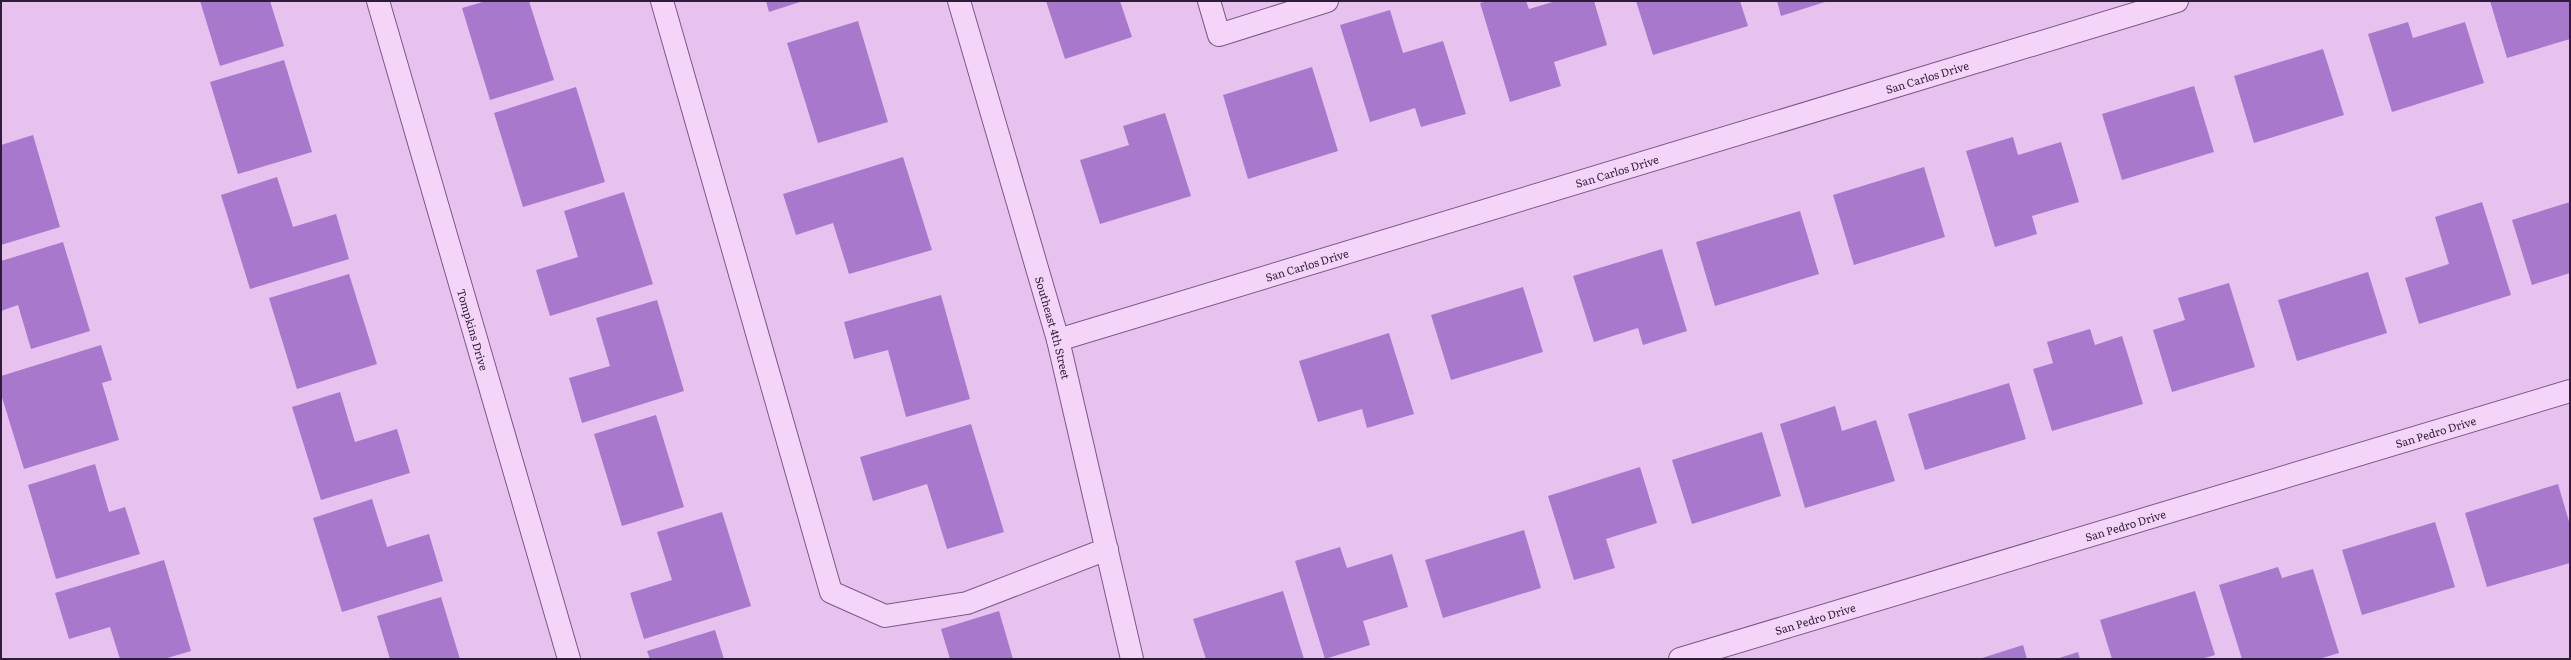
<svg xmlns="http://www.w3.org/2000/svg" width="2571" height="660" font-family="Literata,serif">
<style>
.building{fill:#a878cd}
.lines{fill:none;stroke-linecap:round;stroke-linejoin:round}
.minor-casing{stroke:#795988;stroke-width:24}
.minor{stroke:#f4d5f9;stroke-width:22}
.labels{text-anchor:middle;dominant-baseline:central;stroke-width:4;stroke-linejoin:round;paint-order:stroke}
.street-label{font-size:11px;fill:#2e1d38;stroke:#f1d2f6}
</style>
<rect width="100%" height="100%" fill="#e8c2ee"/>
<g class="building">
<polygon points="200,1 270,1 284,46 220,66"/>
<polygon points="486,1 529,1 554,80 490,100 462,8"/>
<polygon points="766,1 803,1 769,12"/>
<polygon points="1046,1 1120,1 1132,37 1065,59"/>
<polygon points="1488,1 1526,1 1529,9 1556,1 1594,1 1607,45 1554,62 1561,86 1510,102 1480,3"/>
<polygon points="1636,1 1740,1 1748,26 1653,55"/>
<polygon points="1777,1 1828,1 1781,16"/>
<polygon points="2490,1 2570,1 2570,39 2507,58"/>
<polygon points="1390,10 1403,53 1443,41 1466,114 1421,127 1415,108 1370,122 1340,25"/>
<polygon points="858,21 888,122 818,143 787,43"/>
<polygon points="2408,22 2413,38 2465,22 2484,83 2392,112 2368,34"/>
<polygon points="2323,49 2344,115 2254,143 2234,76"/>
<polygon points="284,60 312,152 238,174 210,82"/>
<polygon points="1312,67 1338,151 1248,179 1223,95"/>
<polygon points="2194,86 2214,152 2122,180 2102,114"/>
<polygon points="576,87 605,182 523,207 494,113"/>
<polygon points="1165,113 1191,196 1100,224 1080,160 1129,145 1123,126"/>
<polygon points="33,135 60,227 1,245 1,145"/>
<polygon points="2013,137 2018,155 2061,142 2079,202 2032,216 2037,234 1995,247 1966,151"/>
<polygon points="903,157 932,250 849,274 833,223 796,235 783,194"/>
<polygon points="1924,167 1945,237 1854,265 1833,195"/>
<polygon points="277,177 293,227 336,214 349,259 250,289 221,195"/>
<polygon points="624,192 653,284 550,316 536,270 578,257 564,211"/>
<polygon points="2482,202 2511,295 2419,324 2405,278 2449,264 2435,217"/>
<polygon points="2570,202 2570,273 2532,285 2512,220"/>
<polygon points="1800,211 1819,274 1715,306 1696,242"/>
<polygon points="63,242 90,331 31,349 18,305 1,311 1,261"/>
<polygon points="1662,249 1687,331 1643,345 1638,328 1594,342 1573,276"/>
<polygon points="2368,272 2387,333 2297,361 2278,300"/>
<polygon points="349,274 377,364 297,389 269,298"/>
<polygon points="2229,283 2255,367 2172,392 2153,330 2185,320 2178,298"/>
<polygon points="1523,287 1543,352 1451,380 1431,315"/>
<polygon points="941,295 970,399 906,417 888,350 854,359 844,322"/>
<polygon points="657,300 684,391 582,423 569,378 610,366 596,318"/>
<polygon points="2090,329 2095,345 2122,336 2143,404 2052,431 2033,369 2053,363 2047,342"/>
<polygon points="1389,333 1414,414 1367,428 1362,409 1318,422 1299,361"/>
<polygon points="101,345 112,380 102,383 119,440 24,469 1,394 1,376"/>
<polygon points="2009,383 2026,439 1925,470 1908,414"/>
<polygon points="340,392 355,442 397,429 410,473 321,500 292,407"/>
<polygon points="1835,406 1842,431 1876,420 1895,481 1805,508 1780,424"/>
<polygon points="656,415 684,507 622,526 594,434"/>
<polygon points="971,424 1004,532 947,549 927,484 873,501 860,457"/>
<polygon points="1762,432 1781,496 1692,524 1672,460"/>
<polygon points="95,464 109,512 125,507 140,554 56,579 28,485"/>
<polygon points="1640,467 1657,523 1606,539 1615,568 1574,580 1548,496"/>
<polygon points="2558,484 2570,525 2570,563 2487,587 2465,513"/>
<polygon points="372,499 387,547 429,534 443,581 342,612 313,518"/>
<polygon points="722,512 751,606 644,639 630,593 672,580 657,532"/>
<polygon points="2435,522 2455,587 2362,615 2342,550"/>
<polygon points="1524,530 1541,588 1443,618 1425,560"/>
<polygon points="1340,547 1347,568 1392,554 1408,607 1363,621 1370,645 1325,659 1295,561"/>
<polygon points="164,560 191,651 164,659 120,659 110,627 69,639 55,593"/>
<polygon points="2278,567 2282,578 2313,569 2339,653 2319,659 2242,659 2219,585"/>
<polygon points="1283,591 1304,659 1206,659 1193,619"/>
<polygon points="2195,591 2215,655 2201,659 2112,659 2100,620"/>
<polygon points="441,597 460,659 390,659 377,616"/>
<polygon points="999,611 1013,659 950,659 941,629"/>
<polygon points="715,630 724,659 650,659 647,651"/>
<polygon points="2023,645 2027,659 1983,659 1982,658"/>
<polygon points="2078,652 2080,659 2056,659"/>
</g>
<g class="lines">
<defs>
<g id="minor">
<path id="s1" d="M378 1 569 659"/>
<polyline points="662,1 831,592 885,616 967,603 1107,549"/>
<path id="s2" d="M959 1 1058 340 1132 659"/>
<polyline points="1209,1 1219,35 1327,1"/>
<path id="s3" d="M1058 340 2177 1"/>
<path id="s4" d="M1680 659 2570 391"/>
</g>
</defs>
<use href="#minor" class="minor-casing"/>
<use href="#minor" class="minor"/>
</g>
<g class="labels">
<g class="street-label">
<text stroke="none"><textPath href="#s3" startOffset="908">San Carlos Drive</textPath></text>
<text stroke="none"><textPath href="#s3" startOffset="584">San Carlos Drive</textPath></text>
<text stroke="none"><textPath href="#s3" startOffset="260">San Carlos Drive</textPath></text>
<text stroke="none"><textPath href="#s2" startOffset="340">Southeast 4th Street</textPath></text>
<text stroke="none"><textPath href="#s1" startOffset="342">Tompkins Drive</textPath></text>
<text stroke="none"><textPath href="#s4" startOffset="789">San Pedro Drive</textPath></text>
<text stroke="none"><textPath href="#s4" startOffset="465">San Pedro Drive</textPath></text>
<text stroke="none"><textPath href="#s4" startOffset="141">San Pedro Drive</textPath></text>
</g>
</g>
<rect width="2571" height="660" fill="none" stroke="#2e1d38" stroke-width="4"/>
</svg>
